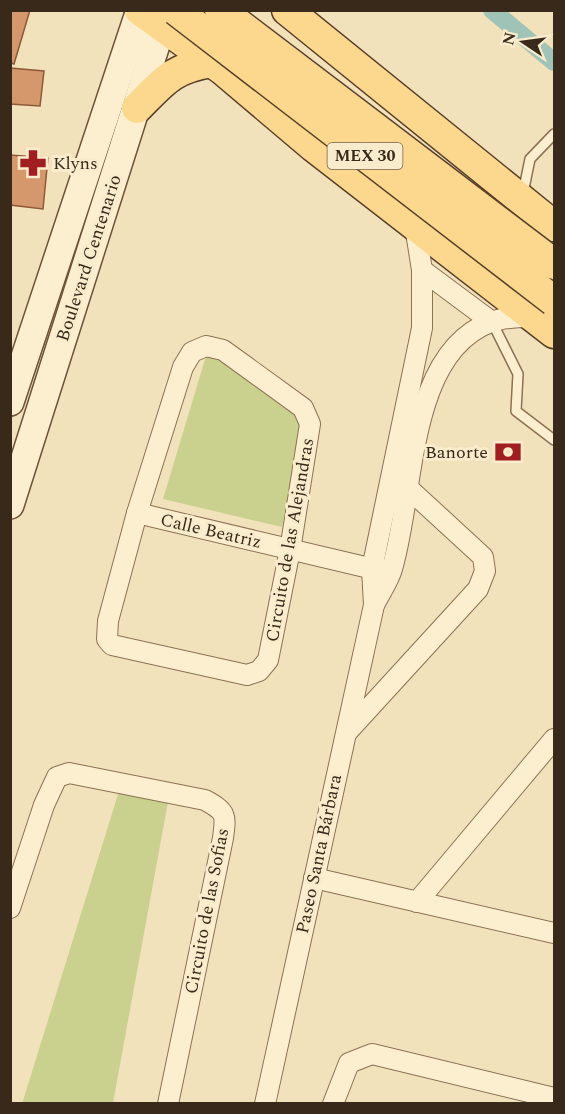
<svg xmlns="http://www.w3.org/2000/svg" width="565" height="1114" font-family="Spectral,serif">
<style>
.green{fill:#cad18f}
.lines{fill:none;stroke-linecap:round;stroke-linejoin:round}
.canal{stroke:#a0c3b8;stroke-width:18}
.building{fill:#d5986d;stroke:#8d5937;stroke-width:1.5}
.service-casing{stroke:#8c7154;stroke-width:12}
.minor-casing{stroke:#8c7154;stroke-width:22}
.secondary-casing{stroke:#6d5237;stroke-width:30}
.primary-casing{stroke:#593f29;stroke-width:33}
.service{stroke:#fcefd0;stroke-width:9}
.minor{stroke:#fcefd0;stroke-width:20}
.secondary{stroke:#fcefd0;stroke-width:27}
.primary{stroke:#fbd88e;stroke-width:30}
.primary-bridge-casing{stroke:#593f29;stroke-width:33;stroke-linecap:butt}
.primary-bridge{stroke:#fbd88e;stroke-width:30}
.labels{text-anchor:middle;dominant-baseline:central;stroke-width:6;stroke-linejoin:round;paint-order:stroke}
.shield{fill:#f9eccc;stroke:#73644f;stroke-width:1.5}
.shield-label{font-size:16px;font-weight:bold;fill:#39291a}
.poi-label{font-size:18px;fill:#39291a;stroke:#f9eccc;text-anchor:start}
.street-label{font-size:18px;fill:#39291a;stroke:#f9eccc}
</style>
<rect width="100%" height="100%" fill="#f2e2bc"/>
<g class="green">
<polygon points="206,356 222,357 292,411 302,427 282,527 163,499"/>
<polygon points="119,791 168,802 113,1103 22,1104"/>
</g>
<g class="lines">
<polyline class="canal" points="492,10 554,62"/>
</g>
<g class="building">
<polygon points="10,10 30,10 14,64 10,63"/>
<polygon points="10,68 44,71 40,106 10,104"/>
<polygon points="10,155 48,158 43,209 10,205"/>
</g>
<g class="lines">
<defs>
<g id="service">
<polyline points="523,193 530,159 554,134"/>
<polyline points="492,322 518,374 516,411 554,440"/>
</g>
<g id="minor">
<polyline points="422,270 492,322"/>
<polygon points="206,346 223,350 303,408 310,424 290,550 268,660 259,671 247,675 112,645 107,639 108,621 137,513 183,367 192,352"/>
<polyline points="137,513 382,571"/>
<path d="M374 605C379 595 387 583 391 572 415 499 405 354 491 322 504 317 519 317 532 317"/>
<polyline points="348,731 478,589 485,571 483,557 408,488"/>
<polyline points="314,878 554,933"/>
<polyline points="417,902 554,739"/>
<path d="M10 908 44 805 57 777 69 773 205 800C227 812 226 815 223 838L168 1104"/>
<polyline points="265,1104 374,605 372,569 422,328 422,270 415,226"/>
<polyline points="333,1104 349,1063 372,1054 554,1098"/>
</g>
<g id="secondary">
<polyline points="10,402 140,10"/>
<polyline points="10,505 167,10"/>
</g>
<g id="primary">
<polyline points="140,10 223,70 314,147 554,333"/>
<polyline points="287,10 554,226"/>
<path d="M137 108C164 81 171 69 211 62"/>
</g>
</defs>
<use href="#service" class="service-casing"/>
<use href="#minor" class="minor-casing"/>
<use href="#secondary" class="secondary-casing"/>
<use href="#primary" class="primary-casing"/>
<use href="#service" class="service"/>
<use href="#minor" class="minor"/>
<use href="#secondary" class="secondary"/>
<use href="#primary" class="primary"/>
<defs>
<g id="primary-bridge">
<polyline points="176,10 554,301"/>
<polyline points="220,10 554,264"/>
</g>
</defs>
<use href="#primary-bridge" class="primary-bridge-casing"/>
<use href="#primary-bridge" class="primary-bridge"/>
</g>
<defs>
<symbol id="pharmacy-bare" viewBox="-9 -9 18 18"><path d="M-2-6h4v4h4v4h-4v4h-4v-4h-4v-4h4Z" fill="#a11d1f" stroke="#f9eccc" stroke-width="2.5" paint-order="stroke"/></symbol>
<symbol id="bank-bare" viewBox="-9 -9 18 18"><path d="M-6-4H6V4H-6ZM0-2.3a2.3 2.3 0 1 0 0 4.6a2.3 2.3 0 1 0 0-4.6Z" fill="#a11d1f" stroke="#f9eccc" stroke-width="2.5" paint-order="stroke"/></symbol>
</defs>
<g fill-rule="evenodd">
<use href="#pharmacy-bare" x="14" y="144" width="38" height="38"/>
<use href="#bank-bare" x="489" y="433" width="38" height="38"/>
</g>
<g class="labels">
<rect class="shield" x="327.5" y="143" width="75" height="26" rx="4.5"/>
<g class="shield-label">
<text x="365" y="156">MEX 30</text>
</g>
<g class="poi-label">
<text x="53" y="163">Klyns</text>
<text x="488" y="452" text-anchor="end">Banorte</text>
</g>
<g class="street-label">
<text transform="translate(89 258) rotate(-72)">Boulevard Centenario</text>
<text transform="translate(211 531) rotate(13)">Calle Beatriz</text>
<text transform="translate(290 540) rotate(-80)">Circuito de las Alejandras</text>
<text transform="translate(319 854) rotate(-78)">Paseo Santa Bárbara</text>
<text transform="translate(207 911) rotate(-79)">Circuito de las Sofias</text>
</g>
</g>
<rect width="565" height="1114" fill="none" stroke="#39291a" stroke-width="24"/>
<g transform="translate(523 42) rotate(283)" stroke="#f9eccc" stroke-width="4.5" paint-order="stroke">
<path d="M0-4.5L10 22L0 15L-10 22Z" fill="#39291a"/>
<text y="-9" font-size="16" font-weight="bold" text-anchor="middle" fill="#39291a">N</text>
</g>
</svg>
